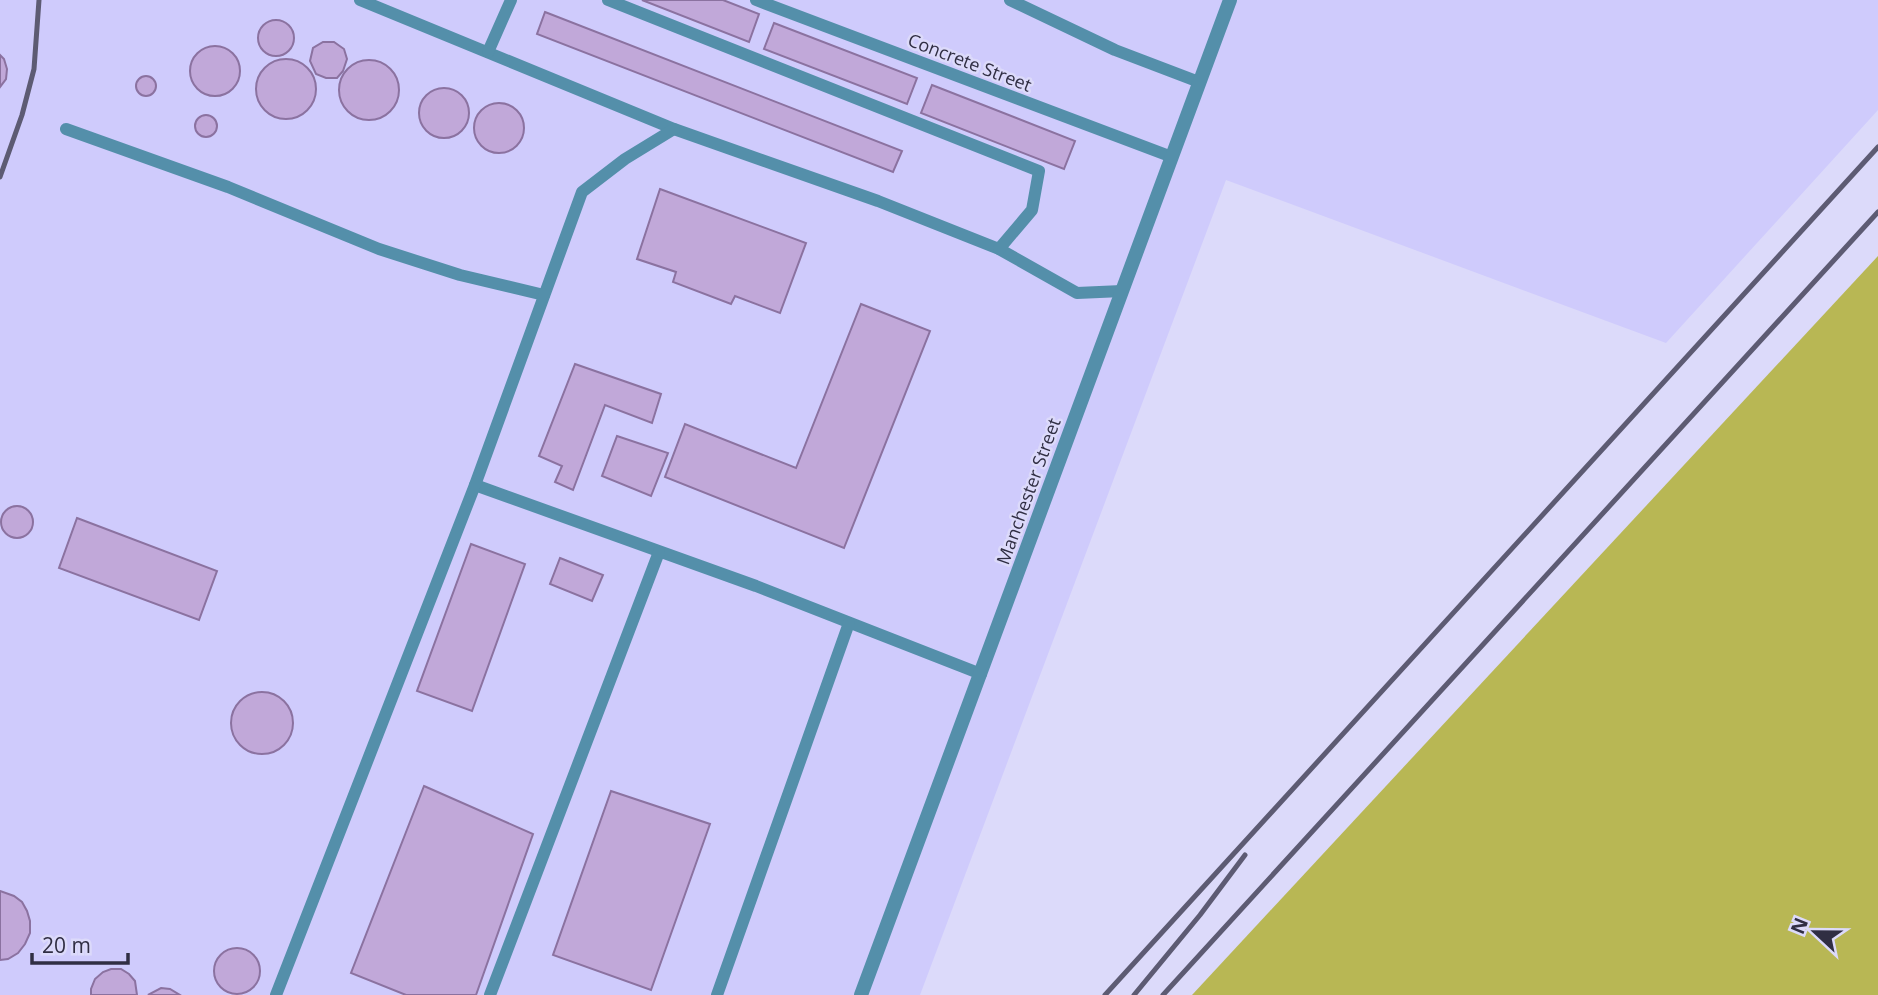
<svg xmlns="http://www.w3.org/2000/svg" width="1878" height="995" font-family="'Open Sans',sans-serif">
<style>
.built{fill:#cfcbfc}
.green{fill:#b8b754}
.building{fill:#c1a8d9;stroke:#8b72a0;stroke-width:2}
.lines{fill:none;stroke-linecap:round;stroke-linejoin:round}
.service{stroke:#548faa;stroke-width:12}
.tertiary{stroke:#548faa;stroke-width:14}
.rail{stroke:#5d5b73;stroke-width:5}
.labels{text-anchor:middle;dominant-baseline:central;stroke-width:5;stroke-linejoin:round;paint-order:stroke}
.street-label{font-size:18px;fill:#302e43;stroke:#dcdafa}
</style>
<rect width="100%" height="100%" fill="#dcdafa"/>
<polygon class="built" points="0,0 1878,0 1878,110 1666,343 1226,180 920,995 0,995"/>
<polygon class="green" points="1878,256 1878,995 1192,995"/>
<g class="building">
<polygon points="642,0 723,0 759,14 749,42"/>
<polygon points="545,12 902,151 893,172 537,34"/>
<circle cx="276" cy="38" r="18"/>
<polygon points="774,23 917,78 907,104 764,49"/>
<polygon points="323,42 334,42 344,49 347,59 343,71 337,78 326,78 316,74 310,61 313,48"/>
<circle cx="215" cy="71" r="25"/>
<polygon points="0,55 4,59 7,69 6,79 0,87"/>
<circle cx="286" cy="89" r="30"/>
<circle cx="369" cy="90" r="30"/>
<circle cx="146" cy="86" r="10"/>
<polygon points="932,85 1075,141 1064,169 921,113"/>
<circle cx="444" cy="113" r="25"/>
<circle cx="499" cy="128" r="25"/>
<circle cx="206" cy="126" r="11"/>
<polygon points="660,189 806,243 780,313 735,296 731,304 673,282 676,272 637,259"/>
<polygon points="861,304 930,331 844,548 665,477 685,424 796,468"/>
<polygon points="575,364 661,394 652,423 605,405 573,490 555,482 562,466 539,456"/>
<polygon points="617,436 668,453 651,496 602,476"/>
<circle cx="17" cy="522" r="16"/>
<polygon points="77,518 217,571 199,620 59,568"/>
<polygon points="471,544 525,564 472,711 417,691"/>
<polygon points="560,558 603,575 592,601 550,584"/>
<circle cx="262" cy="723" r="31"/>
<polygon points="424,786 533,834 476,995 406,995 351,973"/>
<polygon points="611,791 710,824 651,990 553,955"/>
<polygon points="0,891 14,896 22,902 27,911 30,921 30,933 25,944 18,953 8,959 0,960"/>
<circle cx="237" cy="971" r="23"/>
<polygon points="111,969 121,969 129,974 135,981 137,995 91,995 91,989 95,979 103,972"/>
<polygon points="161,988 170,989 180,995 148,995"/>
</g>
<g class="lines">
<g class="service">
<polyline points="360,0 674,129 878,201 999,249 1077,293 1122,291"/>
<polyline points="608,0 1039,171 1032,210 999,249"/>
<polyline points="756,0 1172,157"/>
<polyline points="1010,0 1115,50 1199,82"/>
<polyline points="488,52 511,0"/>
<polyline points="66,129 228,187 379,249 460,275 544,295"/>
<polyline points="475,485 756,586 981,674"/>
<polyline points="276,995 475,485 582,192 625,159 674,129"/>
<polyline points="490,995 659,552"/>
<polyline points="717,995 849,623"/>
</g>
<polyline class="tertiary" points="861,995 1230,0"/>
<g class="rail">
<polyline points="0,177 22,115 34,69 39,0"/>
<polyline points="1105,995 1878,147"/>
<polyline points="1134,995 1200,915 1245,855"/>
<polyline points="1163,995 1878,212"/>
</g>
</g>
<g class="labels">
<g class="street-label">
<text transform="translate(970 62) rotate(21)">Concrete Street</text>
<text transform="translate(1028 491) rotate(-70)">Manchester Street</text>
</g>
</g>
<g transform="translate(1815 932) rotate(292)" stroke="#dcdafa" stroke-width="5" paint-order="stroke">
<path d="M0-5L12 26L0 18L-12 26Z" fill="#302e43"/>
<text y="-10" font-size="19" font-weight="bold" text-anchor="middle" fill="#302e43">N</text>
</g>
<path d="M32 953v10h96v-10" fill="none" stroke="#302e43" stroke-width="3.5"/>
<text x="42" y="953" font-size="21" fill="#302e43" stroke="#dcdafa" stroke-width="5" paint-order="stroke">20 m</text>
</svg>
